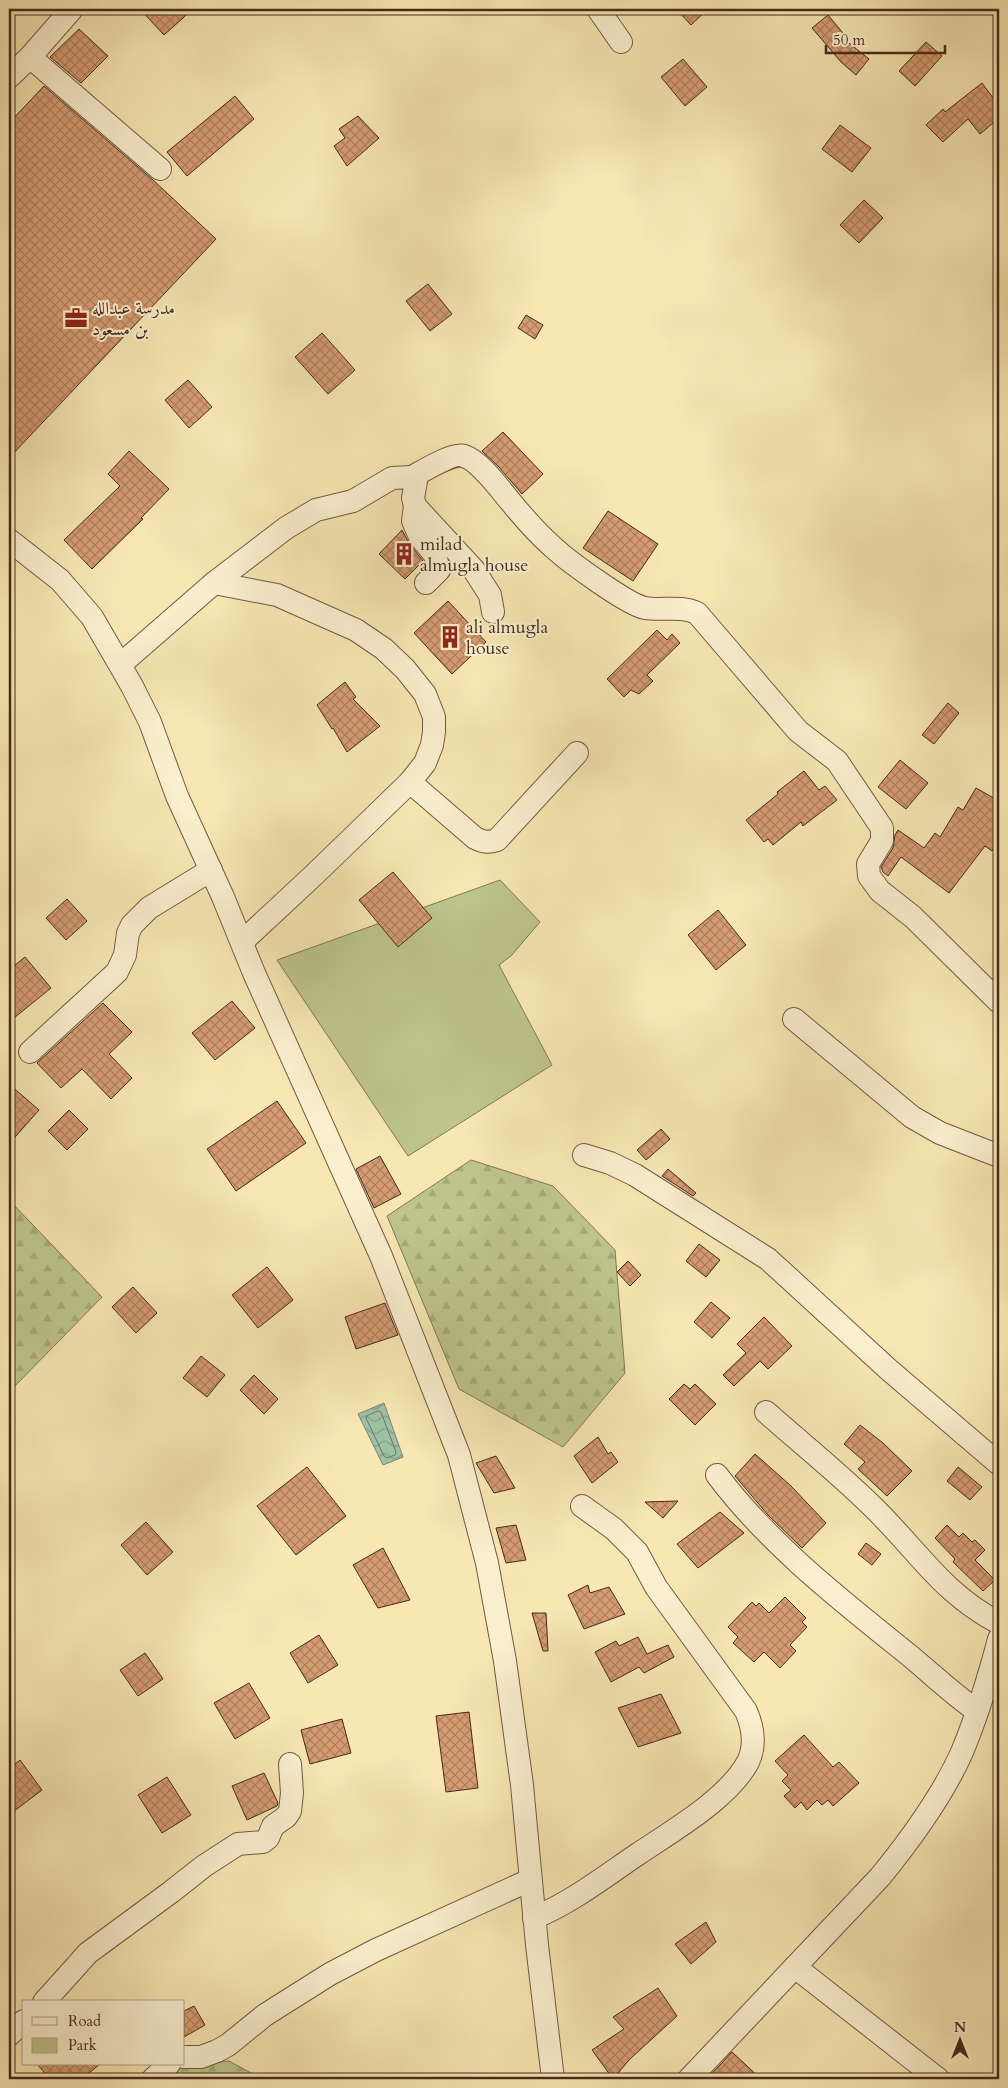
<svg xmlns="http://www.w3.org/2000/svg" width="1008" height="2088" font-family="Cardo,Amiri,serif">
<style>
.green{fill:#bdc58c;stroke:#827855}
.forest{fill:url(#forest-firs);stroke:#827855}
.water{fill:url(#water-waves);stroke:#7b8570}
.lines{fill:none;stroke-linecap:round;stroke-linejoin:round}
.shore{stroke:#727662;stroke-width:1}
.building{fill:url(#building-cross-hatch);stroke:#472a1e}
.minor-casing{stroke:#735943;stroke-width:24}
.minor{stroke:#faefce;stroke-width:22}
.labels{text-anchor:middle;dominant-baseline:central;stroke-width:4;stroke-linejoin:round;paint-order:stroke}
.poi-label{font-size:18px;fill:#472a1e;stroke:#faefce;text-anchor:start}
</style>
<defs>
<pattern id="forest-firs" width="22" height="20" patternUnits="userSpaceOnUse" patternTransform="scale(1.25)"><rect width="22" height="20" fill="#bdc58c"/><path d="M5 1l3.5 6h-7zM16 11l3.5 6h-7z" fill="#a4a978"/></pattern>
<pattern id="water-waves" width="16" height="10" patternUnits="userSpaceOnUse" patternTransform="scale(1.25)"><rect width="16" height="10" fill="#9ec1a6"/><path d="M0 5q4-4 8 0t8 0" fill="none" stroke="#839d87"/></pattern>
<pattern id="building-cross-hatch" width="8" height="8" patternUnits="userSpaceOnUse" patternTransform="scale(1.25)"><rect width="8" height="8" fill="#d59c72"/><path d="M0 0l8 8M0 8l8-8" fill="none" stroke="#af7f5d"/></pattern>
</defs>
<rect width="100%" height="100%" fill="#f7e7b3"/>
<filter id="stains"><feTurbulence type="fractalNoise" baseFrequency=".004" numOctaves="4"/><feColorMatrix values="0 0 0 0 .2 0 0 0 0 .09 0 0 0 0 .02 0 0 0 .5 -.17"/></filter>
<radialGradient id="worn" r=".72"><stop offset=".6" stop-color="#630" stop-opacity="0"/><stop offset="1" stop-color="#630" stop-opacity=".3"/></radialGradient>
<polygon class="green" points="500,880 540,922 511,956 499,965 552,1065 408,1156 277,960"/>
<g class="forest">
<polygon points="471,1160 553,1186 615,1250 625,1373 563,1447 459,1389 387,1216"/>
<polygon points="9,1200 102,1297 9,1392"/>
<polygon points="229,2061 251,2073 256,2079 173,2079 178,2066"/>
</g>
<polygon class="water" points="384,1403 403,1457 383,1465 358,1414"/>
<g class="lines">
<polygon class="shore" points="378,1411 381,1412 396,1452 395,1455 387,1458 384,1456 366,1418 367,1416"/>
</g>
<g class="building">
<polygon points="140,9 193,9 164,35"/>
<polygon points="676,9 708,9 691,25"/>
<polygon points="828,15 843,33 840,36 869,59 856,75 841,62 812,28"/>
<polygon points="79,29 108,56 81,83 50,57"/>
<polygon points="926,42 942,56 915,86 899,71"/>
<polygon points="683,59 707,87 685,106 661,77"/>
<polygon points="982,83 999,106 999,118 980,134 968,119 943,142 926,125 943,109 945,112"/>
<polygon points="44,86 152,179 216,239 9,458 9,123"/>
<polygon points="235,96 254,119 187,176 167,152"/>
<polygon points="358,116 379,138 347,166 334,146 345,138 339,129"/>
<polygon points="840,125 871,148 852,172 822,149"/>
<polygon points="864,200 883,218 859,243 840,225"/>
<polygon points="428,284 452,314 430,331 406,301"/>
<polygon points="526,315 543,325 535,339 518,328"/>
<polygon points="322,333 355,370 328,394 295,357"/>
<polygon points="188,380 212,407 189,428 165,400"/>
<polygon points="503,432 543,474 522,494 498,466 482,451"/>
<polygon points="129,451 169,489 141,518 143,519 92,569 64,540 120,486 108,474"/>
<polygon points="608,511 658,544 633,581 583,548"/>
<polygon points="402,530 410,545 423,561 405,579 379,554"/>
<polygon points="448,601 486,642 452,674 414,633"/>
<polygon points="657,630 667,640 672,634 680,643 647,675 653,681 639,694 631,690 624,697 607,679"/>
<polygon points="345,682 356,697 353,699 380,726 347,752 333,728 332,729 317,705"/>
<polygon points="948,703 959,713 934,744 922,735"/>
<polygon points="900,760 928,783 906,809 878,787"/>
<polygon points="804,771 819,790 825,786 837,800 803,826 801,822 773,845 768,839 764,842 746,820 778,794 777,792"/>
<polygon points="976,788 999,801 999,838 992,851 985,846 949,893 901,857 888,876 883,872 881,867 893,848 895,835 898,830 924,848 935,833 940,837 958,807 963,810"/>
<polygon points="393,872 432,918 398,947 359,900"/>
<polygon points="67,899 87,921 66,940 46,918"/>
<polygon points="718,910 746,945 716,970 688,935"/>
<polygon points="25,957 51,988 9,1022 9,970"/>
<polygon points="232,1001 255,1028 215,1060 192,1033"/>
<polygon points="103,1003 132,1032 109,1054 132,1078 111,1099 82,1069 61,1088 37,1063"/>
<polygon points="9,1084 39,1110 9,1144"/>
<polygon points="277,1101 306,1143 236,1191 207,1149"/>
<polygon points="69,1110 88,1129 67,1150 48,1131"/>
<polygon points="661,1129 670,1139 646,1160 637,1150"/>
<polygon points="380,1156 401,1194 374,1208 356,1169"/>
<polygon points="668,1169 696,1193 693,1196 662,1176"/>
<polygon points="699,1244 720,1260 706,1277 686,1261"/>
<polygon points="628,1261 641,1275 630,1286 617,1272"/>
<polygon points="267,1267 293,1300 258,1328 232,1295"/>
<polygon points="133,1287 157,1313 136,1333 112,1307"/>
<polygon points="711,1302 730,1318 712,1338 694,1322"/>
<polygon points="385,1303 398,1335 356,1349 345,1317"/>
<polygon points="764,1317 792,1346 768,1369 760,1361 734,1386 723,1375 746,1353 737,1344"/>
<polygon points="201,1356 225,1375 207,1397 183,1378"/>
<polygon points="254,1375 278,1399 264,1414 240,1390"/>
<polygon points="684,1384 690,1389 695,1384 716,1404 695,1425 669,1399"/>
<polygon points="860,1425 883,1443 912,1471 887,1496 858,1469 865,1462 844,1444"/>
<polygon points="598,1437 608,1454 611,1452 618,1462 592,1483 574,1456"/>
<polygon points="755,1454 791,1486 826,1523 802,1548 768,1515 735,1476"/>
<polygon points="496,1456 515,1488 494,1493 476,1463"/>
<polygon points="307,1467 346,1516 296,1555 257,1506"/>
<polygon points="958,1467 982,1487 970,1500 947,1481"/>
<polygon points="678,1501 663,1518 645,1502"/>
<polygon points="720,1512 744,1533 698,1568 677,1544"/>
<polygon points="146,1522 173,1552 147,1575 121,1545"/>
<polygon points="516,1525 526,1560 506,1563 496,1528"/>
<polygon points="947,1525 959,1537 963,1533 972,1542 975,1540 985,1550 975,1560 995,1580 983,1591 953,1562 955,1559 935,1538"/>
<polygon points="866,1543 881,1554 872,1565 858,1554"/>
<polygon points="383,1548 410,1600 378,1608 353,1565"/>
<polygon points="588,1585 590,1593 609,1587 625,1614 584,1629 568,1595"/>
<polygon points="785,1597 806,1618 802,1622 807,1627 790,1645 796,1651 780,1668 764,1652 754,1662 733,1643 738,1637 728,1627 752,1602 756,1606 759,1603 769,1613"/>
<polygon points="532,1613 546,1613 548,1651 543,1651"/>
<polygon points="319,1635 338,1665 308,1683 290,1653"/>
<polygon points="638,1637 647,1654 668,1645 674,1657 644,1673 639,1667 611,1682 595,1652 616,1641 619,1646"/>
<polygon points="145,1653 163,1679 138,1696 120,1670"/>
<polygon points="249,1683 270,1718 235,1739 214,1703"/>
<polygon points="661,1694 681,1733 638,1747 618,1708"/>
<polygon points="469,1712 478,1788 446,1792 436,1716"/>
<polygon points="342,1719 351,1753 310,1764 301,1730"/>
<polygon points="804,1735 833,1767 839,1762 859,1783 833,1806 828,1800 822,1805 817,1800 807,1810 801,1802 795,1808 784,1796 791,1790 782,1781 788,1775 775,1761"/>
<polygon points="20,1760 42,1790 9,1815 9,1769"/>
<polygon points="264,1773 278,1803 277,1806 247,1820 232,1786"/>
<polygon points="167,1777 191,1815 162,1833 138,1795"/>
<polygon points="706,1922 716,1942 691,1964 675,1944"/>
<polygon points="658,1988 677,2016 630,2059 613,2079 592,2050 624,2029 613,2017"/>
<polygon points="194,2006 205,2025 184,2037 184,2011"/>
<polygon points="732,2052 761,2079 707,2079"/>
<polygon points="37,2064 100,2064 82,2079 50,2079"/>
</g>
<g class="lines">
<defs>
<g id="minor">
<polyline points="598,9 621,42"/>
<polyline points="30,57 160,169"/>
<polyline points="9,77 30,57 72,9"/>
<path d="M412 477C423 471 454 452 464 456 480 461 499 488 510 501 523 517 538 534 554 548 568 561 628 605 645 608 663 611 680 605 697 613L798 731 837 761 882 828V841L868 864 869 876 880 891 913 917 999 1002"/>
<polyline points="415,506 413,521 420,537 435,555 439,570 426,583"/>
<polyline points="9,540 60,580 92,617 132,686 150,722 177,796 223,897 254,973 381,1256 459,1455 487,1563 505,1661 522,1785 537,1945 553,2079"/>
<polyline points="214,583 277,595 356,630 384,649 405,669 425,694 434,717 434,732 432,745 425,763 410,782 316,873 242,942"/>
<polyline points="121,664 214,583 286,528 316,510 353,501 392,478 412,477 416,481 413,498 415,506 474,570 490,595 493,612"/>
<path d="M410 782 475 838C483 842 488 843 497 840L577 753"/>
<polyline points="794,1019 912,1117 940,1133 999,1156"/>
<polyline points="30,1052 117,972 125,955 128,933 132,925 149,908 211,870"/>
<polyline points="584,1155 610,1163 635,1175 768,1259 888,1369 999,1464"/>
<path d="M766 1412C802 1444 840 1474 874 1508 918 1551 943 1594 999 1623"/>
<path d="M717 1475C769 1544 837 1597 904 1651 929 1671 951 1693 977 1711"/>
<path d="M534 1918C572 1902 604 1877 638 1854 672 1831 728 1799 748 1762 756 1745 753 1727 746 1711L656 1587 637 1552 614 1529 582 1506"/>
<polyline points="795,1967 938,2079"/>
<polyline points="44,2002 88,1953 171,1892 204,1866 238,1844 263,1842 268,1838 273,1826 286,1817 290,1811 292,1793 290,1764"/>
<polyline points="9,2035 24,2021"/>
<polyline points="184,2057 201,2057 217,2051 228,2045 265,2015 330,1974 376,1950 530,1880"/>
<polyline points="153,2079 169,2064"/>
<path d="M689 2079 880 1877C911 1839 942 1797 962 1752 977 1716 989 1677 999 1639"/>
</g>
</defs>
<use href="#minor" class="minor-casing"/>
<use href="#minor" class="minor"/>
</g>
<defs>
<symbol id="office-bare" viewBox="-9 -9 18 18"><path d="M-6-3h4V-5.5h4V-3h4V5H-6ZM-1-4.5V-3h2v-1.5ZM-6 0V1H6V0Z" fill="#8f2418" stroke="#faefce" stroke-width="2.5" paint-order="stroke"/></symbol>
<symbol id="building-bare" viewBox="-9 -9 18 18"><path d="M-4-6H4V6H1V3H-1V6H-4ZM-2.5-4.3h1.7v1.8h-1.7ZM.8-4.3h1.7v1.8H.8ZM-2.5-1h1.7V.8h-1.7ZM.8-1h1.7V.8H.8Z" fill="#8f2418" stroke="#faefce" stroke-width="2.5" paint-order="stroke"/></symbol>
</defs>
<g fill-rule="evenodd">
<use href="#office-bare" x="60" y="302" width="32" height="32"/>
<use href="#building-bare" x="388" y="538" width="32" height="32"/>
<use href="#building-bare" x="434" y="621" width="32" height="32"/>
</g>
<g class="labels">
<g class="poi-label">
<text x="92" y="308">مدرسة عبدالله<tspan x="92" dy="21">بن مسعود</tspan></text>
<text x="420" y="544">milad<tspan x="420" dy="21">almugla house</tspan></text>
<text x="466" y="627">ali almugla<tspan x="466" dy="21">house</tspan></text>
</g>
</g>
<rect width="1008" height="2088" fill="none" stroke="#f7e7b3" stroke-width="30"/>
<rect x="10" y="10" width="988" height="2068" fill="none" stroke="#472a1e" stroke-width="2.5"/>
<rect x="15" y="15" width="978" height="2058" fill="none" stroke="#472a1e"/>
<rect x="22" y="2000" width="162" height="65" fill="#faefce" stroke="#b2a088"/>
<rect x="32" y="2017" width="25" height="8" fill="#faefce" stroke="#b2a088"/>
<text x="68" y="2026" font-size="15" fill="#472a1e">Road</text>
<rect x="32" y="2038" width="25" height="15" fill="#bdc58c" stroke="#b2a088"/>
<text x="68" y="2050" font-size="15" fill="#472a1e">Park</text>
<g transform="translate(960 2040)" stroke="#faefce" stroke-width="4" paint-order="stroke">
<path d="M0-4L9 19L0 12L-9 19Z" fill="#472a1e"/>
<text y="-8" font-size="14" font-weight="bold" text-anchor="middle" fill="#472a1e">N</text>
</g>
<path d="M826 45v8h119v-8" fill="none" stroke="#472a1e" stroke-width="2.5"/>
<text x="833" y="45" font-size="15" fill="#472a1e" stroke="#faefce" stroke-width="4" paint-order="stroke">50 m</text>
<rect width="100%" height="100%" filter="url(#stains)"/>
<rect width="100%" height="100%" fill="url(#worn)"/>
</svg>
